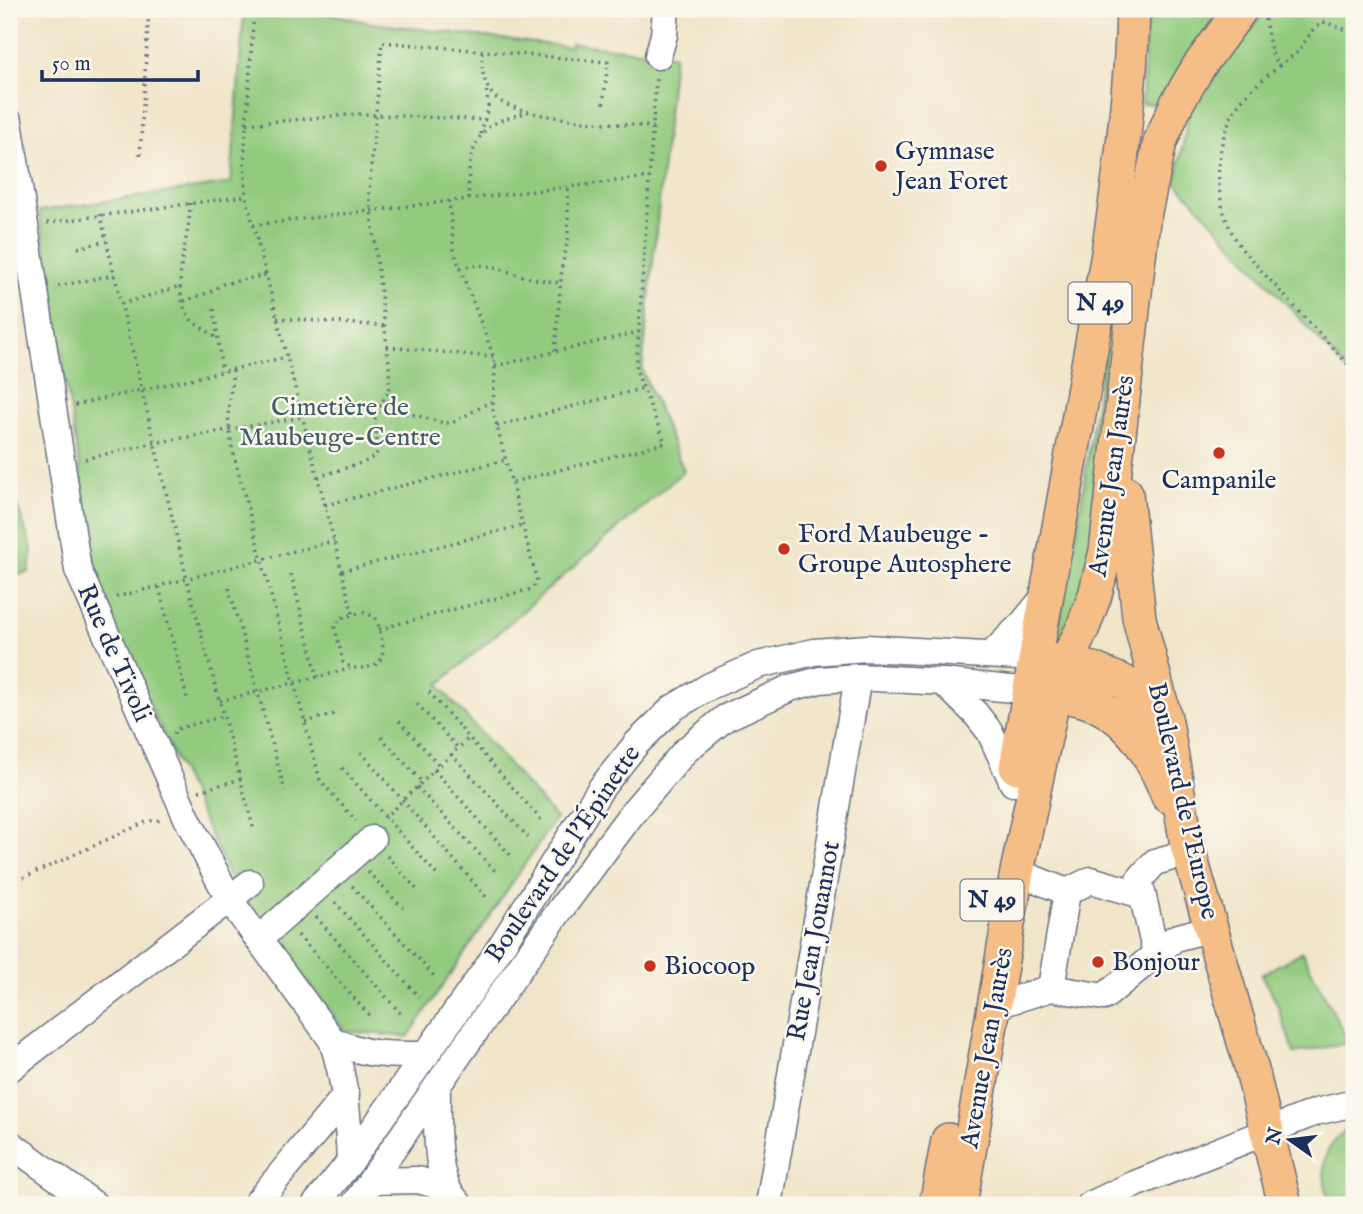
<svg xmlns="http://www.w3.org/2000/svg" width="1363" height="1214" font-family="'IM FELL English',serif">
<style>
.green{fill:#92cb7e;stroke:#567d6e;stroke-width:2}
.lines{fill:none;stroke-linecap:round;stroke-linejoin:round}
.minor-casing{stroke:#666f83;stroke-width:29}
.major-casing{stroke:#666f83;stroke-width:36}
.path{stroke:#666f83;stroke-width:3.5;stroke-dasharray:2 5;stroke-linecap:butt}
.minor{stroke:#fff;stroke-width:26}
.major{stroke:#f6be87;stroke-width:33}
.poi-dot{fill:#c8321e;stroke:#fbf7ec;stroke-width:2.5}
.labels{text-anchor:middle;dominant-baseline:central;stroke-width:5;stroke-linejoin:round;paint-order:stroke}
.shield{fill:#fbf7ec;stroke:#5e6b89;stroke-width:2}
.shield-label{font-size:24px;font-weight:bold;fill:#1b2f5e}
.poi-label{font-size:26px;fill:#1b2f5e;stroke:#fbf7ec;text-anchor:start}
.park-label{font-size:26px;fill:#3f5e68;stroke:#fbf7ec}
.street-label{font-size:26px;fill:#1b2f5e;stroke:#fbf7ec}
</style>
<rect width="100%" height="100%" fill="#fbf7ec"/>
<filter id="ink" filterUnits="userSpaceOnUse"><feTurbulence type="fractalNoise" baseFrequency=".0143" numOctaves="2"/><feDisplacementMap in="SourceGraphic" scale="14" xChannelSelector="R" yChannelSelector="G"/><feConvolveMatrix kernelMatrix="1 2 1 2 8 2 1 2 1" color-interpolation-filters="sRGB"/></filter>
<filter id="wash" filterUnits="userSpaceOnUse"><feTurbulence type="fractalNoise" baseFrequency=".00686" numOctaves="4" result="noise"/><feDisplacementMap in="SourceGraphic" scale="28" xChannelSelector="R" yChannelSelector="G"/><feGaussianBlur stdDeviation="1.57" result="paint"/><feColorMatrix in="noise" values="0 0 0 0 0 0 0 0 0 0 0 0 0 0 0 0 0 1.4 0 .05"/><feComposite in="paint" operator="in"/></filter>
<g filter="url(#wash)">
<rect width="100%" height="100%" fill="#f1e5c9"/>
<g class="green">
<polygon points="244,9 310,9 371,23 569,47 571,43 674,55 642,370 684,471 438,685 556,818 408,1037 345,1031 231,880 100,597 39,211 231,183"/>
<polygon points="1147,9 1223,9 1161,105 1142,104"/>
<polygon points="1268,9 1354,9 1354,388 1352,376 1176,182 1191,101"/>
<polygon points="1111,348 1114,353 1088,577 1064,638 1059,639 1057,634 1077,529 1104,351"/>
<polygon points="15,500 32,548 29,572 9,577 9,502"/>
<polygon points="1302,952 1349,1043 1294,1053 1276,1001 1261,975"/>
<path d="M1354 1124V1200L1344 1205H1329C1322 1167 1317 1148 1354 1124Z"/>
</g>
</g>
<g filter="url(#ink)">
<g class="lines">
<defs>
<g id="minor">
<polyline points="658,56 664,35 666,9"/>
<path d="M9 122 78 570 187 818 229 899 332 1040C367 1056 388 1055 426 1055"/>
<polyline points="992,654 1023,623 1047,594"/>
<polyline points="943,682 975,713 990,732 1013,783"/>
<polyline points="1189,852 1155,862 1139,880 1156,954 1175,938 1212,928"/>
<polyline points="1067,892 1091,880 1142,895"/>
<polyline points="259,939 372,839"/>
<polyline points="1051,988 1104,997 1156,954"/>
<polyline points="994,1006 1051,988 1067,892 1017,872"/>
<path d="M332 1040C346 1082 348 1118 350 1162"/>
<polyline points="9,1069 250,883"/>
<path d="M437 1089C437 1119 435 1160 447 1188 450 1194 456 1200 460 1205"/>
<polyline points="9,1143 95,1205"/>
<polyline points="373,1181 418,1180 447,1188"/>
<polyline points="255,1205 346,1095"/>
<polyline points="315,1205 350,1162 489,965 601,788 637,743 673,708 710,686 758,665 814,652 867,648 1036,658"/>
<polyline points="354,1205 560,910 633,812 685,751 725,718 790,688 820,680 858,677 943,682 1031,691"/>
<polyline points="769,1205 858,677"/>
<polyline points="1090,1205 1130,1186 1316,1112 1354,1103"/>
</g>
<g id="major">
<polyline points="1126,493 1139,618 1166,722 1187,845 1252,1070 1285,1205"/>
<polyline points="1045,659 1093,669 1124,682 1164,720"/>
<path d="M1033 692C1050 695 1070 696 1086 701 1131 717 1151 754 1168 796"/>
<path d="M1016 767 1107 259C1120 176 1131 93 1133 9"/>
<polyline points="936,1205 948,1140"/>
<polyline points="960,1205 1017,872 1054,695 1066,662 1082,630 1095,595 1106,551 1143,221 1160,142 1177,103 1199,66 1241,9"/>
</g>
</defs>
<use href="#minor" class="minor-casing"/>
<use href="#major" class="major-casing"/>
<g class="path">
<polyline points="254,9 244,162 246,196 353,615"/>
<path d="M1265 19 1271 51 1279 66C1264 79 1246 92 1236 108 1210 152 1213 213 1245 253L1354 371"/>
<path d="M482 52C481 67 483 86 495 97 518 120 617 123 653 127"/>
<polyline points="1279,66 1298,52 1314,28 1325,22 1354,33"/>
<polyline points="247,124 359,114 486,120"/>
<polyline points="481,134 488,106 486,87"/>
<polyline points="140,155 149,9"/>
<path d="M1354 160C1348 174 1346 186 1354 200"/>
<polyline points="1354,173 1348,176 1354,181"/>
<path d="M469 199C467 175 469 143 489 127 499 119 513 117 525 113"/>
<path d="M190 203C191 239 168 283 189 317 197 328 211 330 218 341"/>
<polyline points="100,214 187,580 254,830"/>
<polyline points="47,223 246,196"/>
<polyline points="253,225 650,177"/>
<polyline points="78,248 106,241"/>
<path d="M460 268C492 261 498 270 527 277 538 280 549 281 560 283"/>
<polyline points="58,286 114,275"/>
<polyline points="184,301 210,292 223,284 266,275"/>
<polyline points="121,304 181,286"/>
<polyline points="214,309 222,372"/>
<polyline points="277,318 385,326"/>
<polyline points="387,347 493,357"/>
<polyline points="555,351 562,267 568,239 568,187"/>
<polyline points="495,366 639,332"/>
<polyline points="233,370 228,415 232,448 320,780 356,821"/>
<polyline points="492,401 452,423 444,423 396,410 390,401 389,364 369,193 382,42 608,62 603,105"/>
<polyline points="75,405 287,357"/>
<polyline points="497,426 644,388"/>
<polyline points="85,459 154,443 302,417"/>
<polyline points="318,477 367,461 376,455 378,450 375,418 388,390"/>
<polyline points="513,482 665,443 636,370 656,79"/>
<polyline points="325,505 506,460"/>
<polyline points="342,571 523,525"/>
<polyline points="291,574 318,677"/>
<polyline points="159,587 187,698"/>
<polyline points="229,588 285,791"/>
<polyline points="116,597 334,541"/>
<path d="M363 612 375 617 377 621C384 648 392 670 352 668L343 662 335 627 341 618Z"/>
<polyline points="379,629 532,589 537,581 493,411 495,366 492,352 454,252 449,201"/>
<polyline points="429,692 541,820"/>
<polyline points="220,701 350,669"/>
<polyline points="417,704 458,748"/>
<polyline points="399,721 439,765"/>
<polyline points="305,722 338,713"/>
<polyline points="174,734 177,729 224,716"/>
<polyline points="381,737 422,782"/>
<polyline points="361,752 486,897"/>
<polyline points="451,754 528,837"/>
<polyline points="342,768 438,876"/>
<polyline points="434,770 512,857"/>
<polyline points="417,787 497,873"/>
<polyline points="199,791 241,779"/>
<polyline points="384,818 469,738"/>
<polyline points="387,856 419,892"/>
<polyline points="368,872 403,908"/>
<polyline points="9,878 23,878 148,821 164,820"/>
<polyline points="352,886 435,977"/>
<polyline points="335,902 419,997"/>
<polyline points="316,917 402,1015"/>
<polyline points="298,935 370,1016"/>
</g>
<use href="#minor" class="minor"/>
<use href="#major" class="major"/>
</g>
</g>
<g class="poi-dot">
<circle cx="881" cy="166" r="7"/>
<circle cx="1219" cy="453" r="7"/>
<circle cx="784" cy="549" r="7"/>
<circle cx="1098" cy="962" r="7"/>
<circle cx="650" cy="966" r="7"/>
</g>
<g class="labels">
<g class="shield">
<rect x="1068.5" y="282.5" width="63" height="41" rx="5"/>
<rect x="960.5" y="879.5" width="63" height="41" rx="5"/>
</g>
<g class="shield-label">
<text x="1100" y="303">N 49</text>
<text x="992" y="900">N 49</text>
</g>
<g class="poi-label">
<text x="895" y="151">Gymnase<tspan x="895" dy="30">Jean Foret</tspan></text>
<text x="1219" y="480" text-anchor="middle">Campanile</text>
<text x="798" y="534">Ford Maubeuge -<tspan x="798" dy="30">Groupe Autosphere</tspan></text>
<text x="1112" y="962">Bonjour</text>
<text x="664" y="966">Biocoop</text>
</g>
<g class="park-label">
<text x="340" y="407">Cimetière de<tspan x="340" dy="30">Maubeuge-Centre</tspan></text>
</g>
<g class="street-label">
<text transform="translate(1112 476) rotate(-82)">Avenue Jean Jaurès</text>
<text transform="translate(114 653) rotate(66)">Rue de Tivoli</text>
<text transform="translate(1183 801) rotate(77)">Boulevard de l'Europe</text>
<text transform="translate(563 854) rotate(-56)">Boulevard de l'Épinette</text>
<text transform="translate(814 941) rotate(-80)">Rue Jean Jouannot</text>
<text transform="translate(987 1048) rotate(-80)">Avenue Jean Jaurès</text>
</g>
</g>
<rect width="1363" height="1214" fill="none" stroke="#fbf7ec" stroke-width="35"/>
<g transform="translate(1290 1140) rotate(284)" stroke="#fbf7ec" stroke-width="5" paint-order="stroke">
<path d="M0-5L12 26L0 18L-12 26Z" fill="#1b2f5e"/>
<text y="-10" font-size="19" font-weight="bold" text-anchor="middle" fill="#1b2f5e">N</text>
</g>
<path d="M42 70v10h156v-10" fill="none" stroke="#1b2f5e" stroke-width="3.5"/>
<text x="52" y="70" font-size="21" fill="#1b2f5e" stroke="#fbf7ec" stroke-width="5" paint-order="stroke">50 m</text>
</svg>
